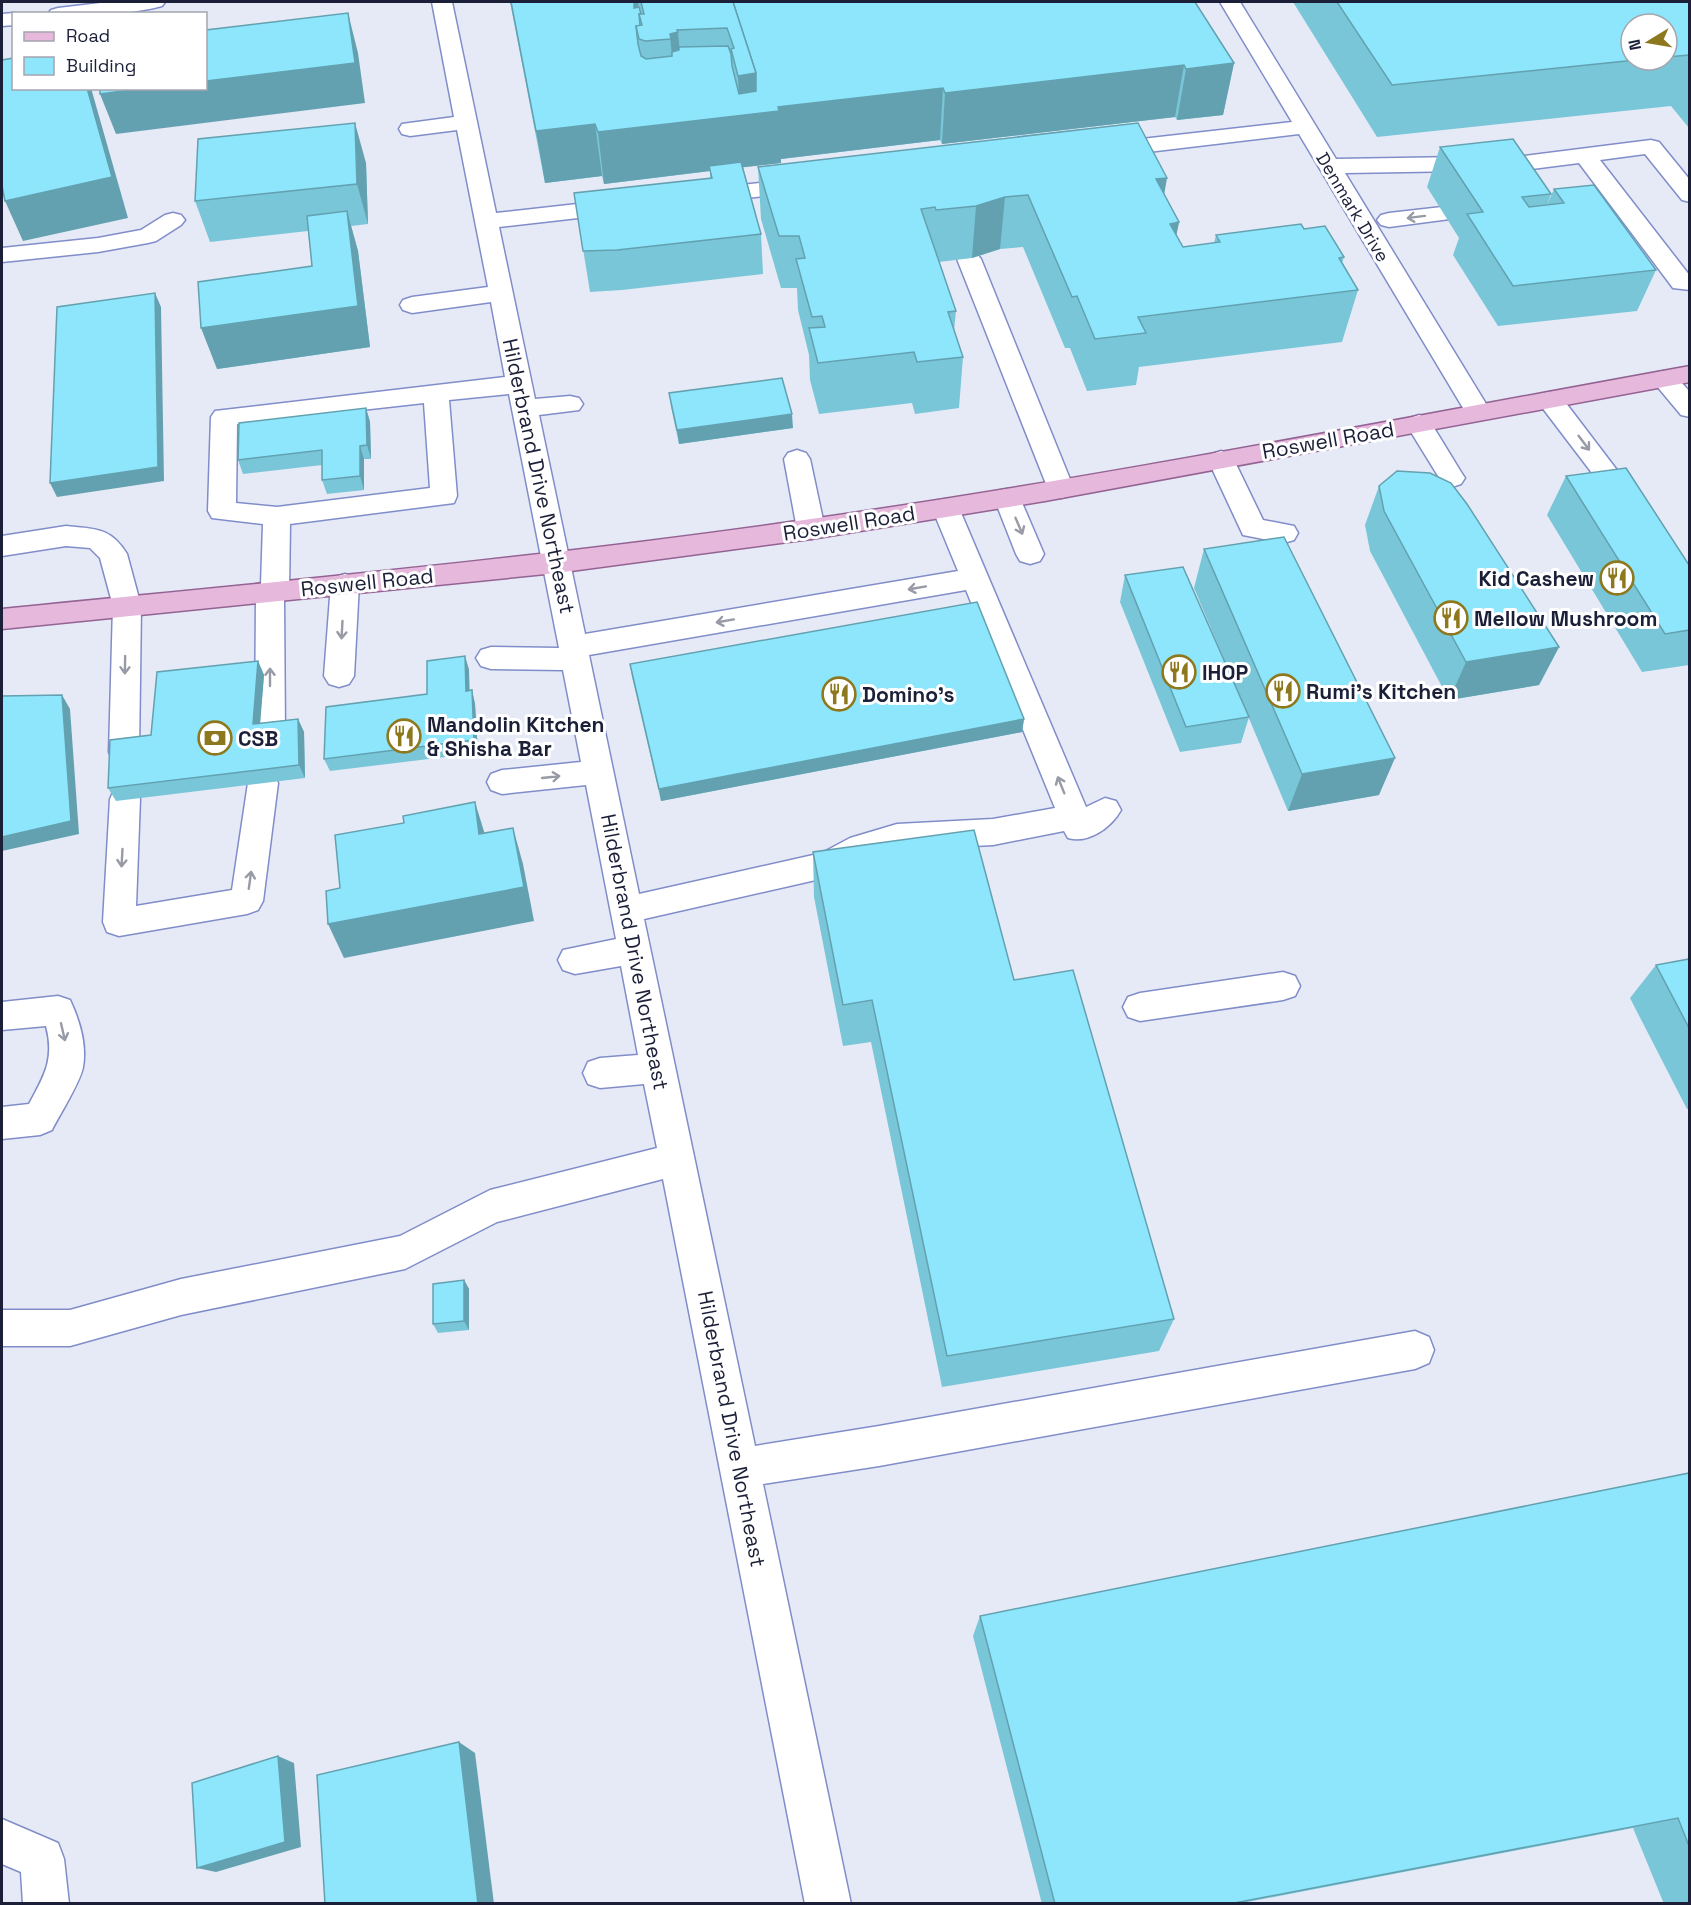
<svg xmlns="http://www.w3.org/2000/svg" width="1691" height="1905" font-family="'Space Grotesk',sans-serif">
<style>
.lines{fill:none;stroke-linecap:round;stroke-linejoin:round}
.minor-casing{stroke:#808dc9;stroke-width:3}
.major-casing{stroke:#936393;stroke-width:3}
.minor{fill:#fff;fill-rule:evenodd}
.major{fill:#e5b8dc;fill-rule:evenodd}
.wall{fill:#79c6d8;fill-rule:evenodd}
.shaded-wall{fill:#63a1b0}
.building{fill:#8de6fb;stroke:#63a1b0;stroke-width:1.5}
.oneway{stroke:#989aa5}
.labels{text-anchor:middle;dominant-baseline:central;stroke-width:6;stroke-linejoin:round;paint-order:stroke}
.far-street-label{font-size:18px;fill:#1b1f37;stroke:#fff}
.street-label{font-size:21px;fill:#1b1f37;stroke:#fff}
.poi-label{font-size:21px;font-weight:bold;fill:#1b1f37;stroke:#fff;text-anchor:start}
</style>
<rect width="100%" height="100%" fill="#e6eaf7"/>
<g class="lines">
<defs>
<g id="minor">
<path d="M109 2H165L162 6C125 16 86 14 48 14L51 10 58 8Z"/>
<path d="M432 2H452L496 213 622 199 630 201 634 206 630 211 622 213 499 227 535 399 570 396 579 398 583 404 579 410 539 415 585 634 958 571 932 508 936 501 946 499 956 501 1086 807 1105 798 1116 801 1121 810C1111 828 1088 844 1068 838L1064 831 993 845 897 850 870 857 829 877 644 919 755 1446 879 1426 1415 1331 1429 1337 1434 1350 1429 1363 1415 1369 879 1466 763 1484 851 1904H805L663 1179 497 1222 405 1269 181 1315 70 1346H2V1310H70L181 1279 400 1236 490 1190 657 1148 644 1084 600 1088 588 1084 583 1073 588 1062 600 1058 638 1055 621 966 575 974 563 970 558 960 563 950 616 939 586 785 502 794 491 790 487 782 491 774 502 770 581 762 563 670 491 669 481 666 476 658 481 650 491 647 559 648 509 394 449 400 457 496 454 503 290 524 289 591 284 598 285 736 281 744 270 748 259 744 255 736 256 592 261 585 263 524 212 518 208 511 211 417 215 411 505 377 491 302 412 313 403 310 400 305 403 300 412 297 488 287 457 130 410 136 402 134 399 129 402 124 454 117ZM424 403 430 488 277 507 236 503 237 424ZM966 590 1055 808 993 819 897 824 850 838 822 853 639 894 589 655Z"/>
<polygon points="1220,2 1240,2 1336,159 1524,156 1651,140 1659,142 1690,180 1690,202 1682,200 1645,154 1600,160 1690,276 1690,290 1673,288 1579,163 1524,170 1345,173 1491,412 1487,418 1478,420 1469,418 1299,134 1106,157 1098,155 1095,150 1098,145 1106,143 1292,122"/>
<polygon points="14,13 17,14 14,14 14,25 2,26 2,14"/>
<polygon points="804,178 812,180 815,185 812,190 706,203 698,201 694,196 698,191 706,189"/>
<polygon points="1442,207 1450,209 1454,214 1450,219 1389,227 1381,225 1377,220 1381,215 1389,213"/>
<polygon points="173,213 181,215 185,220 181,225 156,241 148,243 98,252 2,262 2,248 98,238 141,230 165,215"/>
<polygon points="969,252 977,254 981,259 1074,489 1071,495 1061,498 1051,495 1048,489 957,259 961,254"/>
<polygon points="1664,371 1673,373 1690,392 1690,417 1681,415 1651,379 1655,373"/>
<polygon points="1550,392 1559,394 1626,482 1630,488 1626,494 1617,497 1608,494 1541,406 1537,400 1541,394"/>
<polygon points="1419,415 1428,418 1461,472 1465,478 1461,484 1452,487 1443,484 1406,424 1410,418"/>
<polygon points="797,450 806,453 810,459 825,529 821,536 811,539 801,536 797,529 784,459 788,453"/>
<polygon points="1221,451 1230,454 1234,460 1263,520 1294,526 1298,533 1294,540 1284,543 1243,535 1208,460 1212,454"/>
<polygon points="1007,489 1017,491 1044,554 1040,561 1030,564 1020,561 1016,554 994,498 997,491"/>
<path d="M66 526C94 529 111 527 127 554L141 606 139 752 135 760 124 764 113 760 109 752 113 606 100 558 90 548 66 546 2 556V536Z"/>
<polygon points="345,574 355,577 359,584 354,676 349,684 339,687 329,684 324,676 331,584 335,577"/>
<polygon points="263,771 274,774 278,783 263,901 258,910 247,914 119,936 107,932 103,922 110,799 114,790 125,787 136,790 140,799 136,906 232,890 248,783 252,774"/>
<polygon points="1283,972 1295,976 1300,986 1295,996 1283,1000 1140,1021 1128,1017 1123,1007 1128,997 1140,993"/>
<path d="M58 996 70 1000C79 1019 87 1045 83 1067 80 1083 60 1114 52 1130L40 1135 2 1139V1107L29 1104C44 1076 55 1059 46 1026L2 1030V1002Z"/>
<polygon points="2,1819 58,1843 64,1859 69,1904 23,1904 21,1872 2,1864"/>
</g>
<path id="major" d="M1690 366V382L1045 501 811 539 556 573 2 629V609C272 582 543 558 811 519 1105 477 1397 419 1690 366Z"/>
</defs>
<use href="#minor" class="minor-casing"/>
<use href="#major" class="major-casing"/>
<use href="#minor" class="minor"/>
<use href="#major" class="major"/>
</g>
<g class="wall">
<polygon points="510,2 1195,2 1234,63 1223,115 1177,120 1175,117 942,144 940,140 781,159 781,163 743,167 761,234 763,274 622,290 590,292 574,193 710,179 710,171 604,184 602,176 545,183"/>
<path d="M1293 2H1689V128L1671 106 1377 137ZM1667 24V60H1631Z"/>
<polygon points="1440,147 1551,194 1547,205 1554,189 1656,270 1637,311 1498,326 1453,255 1459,238 1427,187"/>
<polygon points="366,163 368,224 351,226 358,251 370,347 217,369 312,266 308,231 210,242 195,201"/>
<polygon points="758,167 1164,195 1179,222 1176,235 1183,247 1214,243 1216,235 1304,229 1344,257 1342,263 1358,290 1342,342 1139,367 1136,385 1087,391 1070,348 1065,348 1023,247 1000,249 972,258 939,262 956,311 954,331 963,357 959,408 915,414 912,403 819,414 810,380 809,355 798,310 797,288 781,288 761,219"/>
<polygon points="669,393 793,428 679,444 671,407"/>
<polygon points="366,408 370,422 371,459 364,459 364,490 327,494 322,480 322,465 243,474 238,460"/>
<polygon points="1566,476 1689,565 1689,665 1642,672 1547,515"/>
<polygon points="1379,486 1559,647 1539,685 1449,700 1370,551 1365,525"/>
<polygon points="1204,549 1379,795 1288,811 1194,588"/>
<polygon points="1125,575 1249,717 1241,743 1180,752 1120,602"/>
<polygon points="465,656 469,670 469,691 472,690 475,704 478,753 330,771 324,759 427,694"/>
<polygon points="258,661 264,675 260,723 298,719 304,732 305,778 116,801 108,788 151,735"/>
<polygon points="630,664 1024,719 1022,732 661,801 632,677"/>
<polygon points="813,852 1014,980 1174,1319 1159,1351 942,1387 871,1042 843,1046 814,897"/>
<polygon points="1689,959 1689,1109 1687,1109 1630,998 1656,965"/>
<polygon points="464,1280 469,1289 469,1330 438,1333 433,1324"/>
<polygon points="1689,1473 1689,1904 1664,1904 1633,1828 1237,1904 1042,1904 973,1636 980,1616"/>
</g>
<g class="shaded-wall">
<polygon points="634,2 638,2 640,19 639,14 636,27"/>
<polygon points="348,13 358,53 365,103 116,134 100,94 146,88 206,88 206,81"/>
<polygon points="678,32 684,102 676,103 670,34"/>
<polygon points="1234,63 1223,115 1177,120 1186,69"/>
<polygon points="1184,65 1175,117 942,144 945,93"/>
<polygon points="756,73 778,107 943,88 940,140 781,159 781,163 710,171 709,166 710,171 604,184 598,132 740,115 738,76"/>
<polygon points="87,88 91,88 128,218 23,241 5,201"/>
<polygon points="355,123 366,163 368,224 357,184"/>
<polygon points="595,124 602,176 545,183 536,131"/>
<polygon points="1167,178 1158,230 1156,179"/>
<polygon points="1005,197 1000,249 972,258 976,206"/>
<polygon points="347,211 358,251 370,347 217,369 201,328 358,306"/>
<polygon points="1179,222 1169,274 1170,224"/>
<polygon points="155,293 161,307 164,481 57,497 50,483"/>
<polygon points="366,408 370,422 371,459 367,445"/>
<polygon points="792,414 793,428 679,444 677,430"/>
<polygon points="360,446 364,459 364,490 360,476"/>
<polygon points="1559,647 1539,685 1449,700 1466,662"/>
<polygon points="465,656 469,670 470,704 466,691"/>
<polygon points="258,661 264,675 259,737 253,724"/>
<polygon points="472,690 475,704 478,753 474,740"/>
<polygon points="62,695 70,709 79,834 2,851 2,837"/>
<polygon points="298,719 304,732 305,778 299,765"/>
<polygon points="1024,719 1022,732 661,801 659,789"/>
<polygon points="1395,758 1379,795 1288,811 1302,774"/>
<polygon points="475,802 486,838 479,834"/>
<polygon points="513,828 523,864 534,921 344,958 328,924"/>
<polygon points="464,1280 469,1289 469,1330 464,1321"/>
<polygon points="459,1742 475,1753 494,1904 478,1904"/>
<polygon points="278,1756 294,1763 301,1847 216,1872 197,1868"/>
</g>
<g class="building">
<polygon points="511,2 634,2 634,8 639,7 641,14 639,14 640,26 636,26 638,44 641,56 646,59 672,56 672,52 679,50 679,47 728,46 731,54 732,66 739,94 756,91 756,73 733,2 1195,2 1234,63 1186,69 1184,65 945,93 943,88 778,107 779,111 598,132 595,124 536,131"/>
<polygon points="641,2 733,2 756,73 738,76 731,49 734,48 727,28 677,30 678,32 670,34 671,39 645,41 639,39 636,26 642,25 639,14 644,14"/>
<polygon points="1337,2 1689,2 1689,55 1667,57 1667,24 1631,24 1631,60 1636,60 1392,85"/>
<polygon points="348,13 355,63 206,81 206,30"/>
<polygon points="14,58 14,88 87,88 112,177 5,201 2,186 2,60"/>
<polygon points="100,88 146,88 100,94"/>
<polygon points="355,123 357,184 195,201 198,139"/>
<polygon points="1138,123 1167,178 1156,179 1179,222 1170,224 1183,247 1220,242 1216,235 1301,224 1304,229 1325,226 1344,257 1339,258 1358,290 1138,317 1146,333 1095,339 1077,296 1072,297 1028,195 1005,197 976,206 936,210 935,207 921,209 956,311 948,312 963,357 917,362 914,352 818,363 809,328 825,327 822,316 812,317 796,259 805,258 799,236 779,236 758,167"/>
<polygon points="1513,139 1551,194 1522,197 1529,207 1564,203 1554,189 1594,185 1656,270 1513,286 1467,214 1483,212 1440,147"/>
<polygon points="741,162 761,234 617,250 583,251 574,193 712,178 709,166"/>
<polygon points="347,211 358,306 201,328 198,282 312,266 307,216"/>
<polygon points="155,293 158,467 50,483 57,307"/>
<polygon points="782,378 792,414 677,430 669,393"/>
<polygon points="366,408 367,445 360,446 360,476 322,480 322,450 238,460 239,423"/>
<polygon points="1626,468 1689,565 1689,630 1665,634 1566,476"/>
<polygon points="1397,471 1430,473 1451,483 1467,504 1559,647 1466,662 1384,511 1379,486"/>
<polygon points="1284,537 1395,758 1302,774 1204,549"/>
<polygon points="1183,567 1249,717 1186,727 1125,575"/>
<polygon points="977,602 1024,719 659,789 630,664"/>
<polygon points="465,656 466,691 472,690 474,740 324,759 326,707 427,694 427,661"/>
<polygon points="258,661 253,724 298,719 299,765 108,788 110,740 151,735 157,672"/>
<polygon points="62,695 71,821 2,837 2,696"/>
<polygon points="475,802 479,834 513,828 524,887 328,924 326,891 340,888 335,835 404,823 403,816"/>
<polygon points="974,830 1014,980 1073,970 1174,1319 947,1356 872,1000 843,1005 813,852"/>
<polygon points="1689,959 1689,1028 1656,965"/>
<polygon points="464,1280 464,1321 433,1324 433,1284"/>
<polygon points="1689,1473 1689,1846 1678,1818 1229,1904 1055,1904 980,1616"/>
<polygon points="459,1742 478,1904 325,1904 317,1775"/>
<polygon points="278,1756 285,1842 197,1868 192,1783"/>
</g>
<defs><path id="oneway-shaft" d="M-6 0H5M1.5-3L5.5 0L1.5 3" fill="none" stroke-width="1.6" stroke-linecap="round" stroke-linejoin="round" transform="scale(1.5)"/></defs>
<g class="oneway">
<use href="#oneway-shaft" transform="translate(1416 217) rotate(173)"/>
<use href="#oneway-shaft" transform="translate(1584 443) rotate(53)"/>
<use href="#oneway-shaft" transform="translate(1019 526) rotate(67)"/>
<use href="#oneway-shaft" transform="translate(917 588) rotate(170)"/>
<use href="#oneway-shaft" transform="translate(725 621) rotate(170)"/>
<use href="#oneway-shaft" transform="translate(342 630) rotate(93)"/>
<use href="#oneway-shaft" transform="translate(125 665) rotate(91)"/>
<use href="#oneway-shaft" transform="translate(270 677) rotate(-90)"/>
<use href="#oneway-shaft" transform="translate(551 777) rotate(-6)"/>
<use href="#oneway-shaft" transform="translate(1061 785) rotate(-112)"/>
<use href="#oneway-shaft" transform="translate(122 858) rotate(93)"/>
<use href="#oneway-shaft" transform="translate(250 880) rotate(-82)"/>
<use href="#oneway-shaft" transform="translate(63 1032) rotate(77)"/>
</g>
<defs>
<symbol id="restaurant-ring" viewBox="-11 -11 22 22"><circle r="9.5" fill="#fff" stroke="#8e781d" stroke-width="1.5"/><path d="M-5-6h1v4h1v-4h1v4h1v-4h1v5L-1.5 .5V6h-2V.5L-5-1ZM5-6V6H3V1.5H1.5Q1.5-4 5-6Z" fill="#8e781d"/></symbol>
<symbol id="bank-ring" viewBox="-11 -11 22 22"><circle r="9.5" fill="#fff" stroke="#8e781d" stroke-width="1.5"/><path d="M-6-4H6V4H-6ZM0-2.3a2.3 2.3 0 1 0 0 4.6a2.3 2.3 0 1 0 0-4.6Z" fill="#8e781d"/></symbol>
</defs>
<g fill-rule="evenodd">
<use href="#restaurant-ring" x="1598" y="559" width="38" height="38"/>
<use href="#restaurant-ring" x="1432" y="599" width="38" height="38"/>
<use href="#restaurant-ring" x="1160" y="653" width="38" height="38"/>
<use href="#restaurant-ring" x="1264" y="672" width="38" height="38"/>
<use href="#restaurant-ring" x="820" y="675" width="38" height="38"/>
<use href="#restaurant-ring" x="385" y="717" width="38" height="38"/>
<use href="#bank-ring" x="196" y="719" width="38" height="38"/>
</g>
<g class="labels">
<g class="far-street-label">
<text transform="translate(1353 207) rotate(59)">Denmark Drive</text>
</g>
<g class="street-label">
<text transform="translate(1328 440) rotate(-10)">Roswell Road</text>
<text transform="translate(539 476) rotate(78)">Hilderbrand Drive Northeast</text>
<text transform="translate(849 523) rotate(-9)">Roswell Road</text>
<text transform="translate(367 582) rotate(-6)">Roswell Road</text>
<text transform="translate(635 952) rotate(79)">Hilderbrand Drive Northeast</text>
<text transform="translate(732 1429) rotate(79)">Hilderbrand Drive Northeast</text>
</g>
<g class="poi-label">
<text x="1594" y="578" text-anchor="end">Kid Cashew</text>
<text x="1474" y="618">Mellow Mushroom</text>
<text x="1202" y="672">IHOP</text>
<text x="1306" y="691">Rumi's Kitchen</text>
<text x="862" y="694">Domino's</text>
<text x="427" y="724">Mandolin Kitchen<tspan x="427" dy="24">&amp; Shisha Bar</tspan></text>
<text x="238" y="738">CSB</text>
</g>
</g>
<rect width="1691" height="1905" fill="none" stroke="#1b1f37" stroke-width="6"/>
<rect x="12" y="12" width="195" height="78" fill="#ffffff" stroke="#a4a5af" stroke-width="1.5"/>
<rect x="24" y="32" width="30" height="9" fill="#e5b8dc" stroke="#a4a5af" stroke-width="1.5"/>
<text x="66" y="42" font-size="18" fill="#1b1f37">Road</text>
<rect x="24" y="57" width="30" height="18" fill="#8de6fb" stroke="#a4a5af" stroke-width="1.5"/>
<text x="66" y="72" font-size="18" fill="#1b1f37">Building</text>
<g transform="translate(1649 42) rotate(259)"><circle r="28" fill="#ffffff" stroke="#a4a5af" stroke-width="1.5"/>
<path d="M0-4.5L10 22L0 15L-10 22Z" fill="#8e781d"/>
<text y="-9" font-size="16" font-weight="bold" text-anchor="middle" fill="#1b1f37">N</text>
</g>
</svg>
